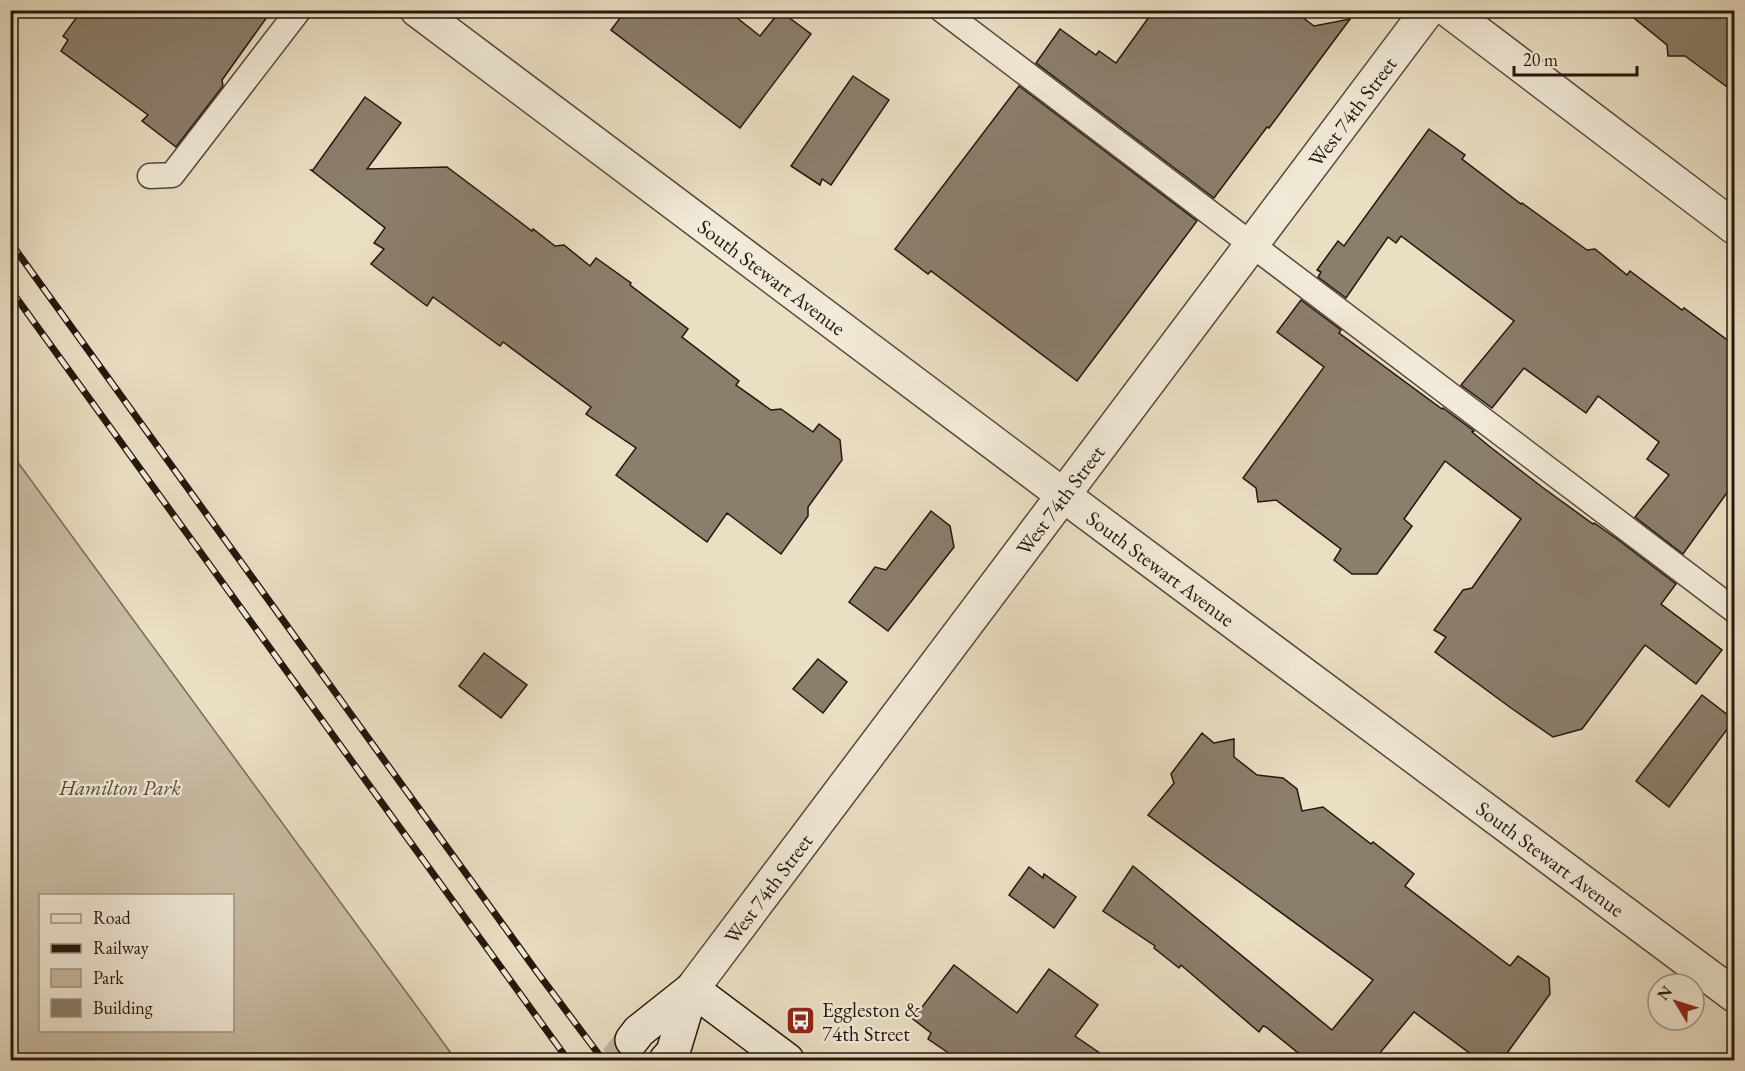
<svg xmlns="http://www.w3.org/2000/svg" width="1745" height="1071" font-family="'EB Garamond',serif">
<style>
.green{fill:#c9bca4;stroke:#776a58;stroke-width:1.5;fill-rule:evenodd}
.building{fill:#8b7e6c;stroke:#25170d;stroke-width:1.5}
.lines{fill:none;stroke-linecap:round;stroke-linejoin:round}
.secondary-tunnel{stroke:#c3b69f;stroke-width:33;stroke-dasharray:33 16;stroke-linecap:butt}
.lane-casing{stroke:#56493a;stroke-width:27}
.street-casing{stroke:#56493a;stroke-width:36}
.secondary-casing{stroke:#25170d;stroke-width:36}
.lane{stroke:#f1ead8;stroke-width:24}
.street{stroke:#f1ead8;stroke-width:33}
.secondary{stroke:#f1ead8;stroke-width:33}
.rail-casing{stroke:#25170d;stroke-width:7}
.rail{stroke:#f1ead8;stroke-width:4.5;stroke-dasharray:14;stroke-linecap:butt}
.labels{text-anchor:middle;dominant-baseline:central;stroke-width:5;stroke-linejoin:round;paint-order:stroke}
.street-label{font-size:21px;fill:#25170d;stroke:#f1ead8}
.park-label{font-size:21px;font-style:italic;fill:#56493a;stroke:#f1ead8}
.poi-label{font-size:21px;fill:#25170d;stroke:#f1ead8;text-anchor:start}
</style>
<rect width="100%" height="100%" fill="#eadec3"/>
<filter id="stains"><feTurbulence type="fractalNoise" baseFrequency=".00333" numOctaves="4"/><feColorMatrix values="0 0 0 0 .2 0 0 0 0 .09 0 0 0 0 .02 0 0 0 .5 -.17"/></filter>
<radialGradient id="worn" r=".72"><stop offset=".6" stop-color="#630" stop-opacity="0"/><stop offset="1" stop-color="#630" stop-opacity=".3"/></radialGradient>
<path class="green" d="M10 453H11L456 1060H11ZM40 896H232V1030H40Z"/>
<g class="building">
<polygon points="82,10 272,10 222,80 223,86 176,147 142,121 148,115 61,51 68,40 63,36"/>
<polygon points="626,10 727,10 760,36 780,11 811,34 740,128 611,30"/>
<polygon points="1154,10 1293,10 1314,26 1350,19 1269,128 1267,127 1214,198 1036,63 1060,29 1096,55 1099,51 1116,63"/>
<polygon points="1624,10 1734,10 1734,92 1685,56 1668,56 1667,45"/>
<polygon points="853,76 889,100 831,185 822,179 820,185 791,166"/>
<polygon points="1019,86 1197,221 1077,381 931,271 928,274 895,249"/>
<polygon points="365,97 401,123 367,169 447,167 532,231 533,229 555,246 564,245 590,266 596,258 631,283 630,285 688,329 682,337 739,381 736,385 771,410 781,409 813,432 819,424 840,440 842,460 808,507 808,516 781,554 727,513 707,542 616,475 636,448 586,414 591,407 503,342 500,346 433,297 427,306 371,264 384,249 374,243 385,228 311,170 313,170"/>
<polygon points="1429,129 1465,155 1462,159 1521,204 1522,203 1587,250 1595,249 1627,275 1630,271 1682,310 1684,308 1734,345 1734,483 1683,554 1635,517 1669,475 1647,459 1659,442 1598,396 1586,413 1524,368 1492,408 1461,385 1514,321 1401,236 1396,243 1388,237 1346,298 1318,277 1321,272 1317,270 1338,241 1344,246"/>
<polygon points="1301,300 1341,330 1339,333 1442,409 1443,408 1474,431 1472,432 1489,446 1542,487 1593,524 1594,523 1617,539 1676,584 1661,604 1722,650 1696,684 1645,645 1582,729 1553,737 1511,708 1435,652 1446,637 1434,630 1463,590 1472,588 1521,519 1445,461 1404,519 1412,526 1377,574 1352,574 1334,560 1341,549 1276,500 1258,502 1256,488 1243,478 1324,367 1277,332"/>
<polygon points="931,511 950,526 954,547 888,631 849,602 875,567 886,570"/>
<polygon points="484,653 527,685 501,718 459,686"/>
<polygon points="818,659 847,682 823,713 793,689"/>
<polygon points="1702,695 1734,720 1669,807 1636,781"/>
<polygon points="1202,733 1214,743 1234,739 1234,757 1257,775 1283,778 1297,789 1302,811 1323,807 1371,844 1373,842 1414,874 1405,886 1510,966 1518,956 1549,978 1550,994 1502,1060 1479,1060 1414,1012 1374,1060 1307,1060 1266,1027 1263,1026 1259,1032 1181,965 1179,968 1154,948 1155,946 1103,911 1133,866 1332,1030 1373,980 1148,815 1174,783 1171,774"/>
<polygon points="1029,867 1043,878 1044,874 1076,897 1054,928 1009,895"/>
<polygon points="954,965 1017,1013 1049,969 1098,1005 1075,1036 1110,1060 959,1060 928,1039 931,1033 913,1019"/>
</g>
<g class="lines">
<polyline class="secondary-tunnel" points="616,1060 632,1040"/>
<defs>
<g id="lane">
<polyline points="942,10 1734,610"/>
<polyline points="150,176 172,175 299,10"/>
</g>
<g id="street">
<path id="s1" d="M417 10 1063 495 1734 995"/>
<polyline points="1448,10 1734,227"/>
<path id="s2" d="M692 989 1428 10"/>
</g>
<g id="secondary">
<polyline points="692,989 787,1060"/>
<polyline points="632,1040 639,1031 692,989"/>
<polyline points="666,1060 673,1052 692,989"/>
</g>
</defs>
<use href="#lane" class="lane-casing"/>
<use href="#street" class="street-casing"/>
<use href="#secondary" class="secondary-casing"/>
<use href="#lane" class="lane"/>
<use href="#street" class="street"/>
<use href="#secondary" class="secondary"/>
<defs>
<g id="rail">
<polyline points="10,242 537,972 603,1060"/>
<polyline points="10,289 568,1060"/>
</g>
</defs>
<use href="#rail" class="rail-casing"/>
<use href="#rail" class="rail"/>
</g>
<defs>
<symbol id="bus-square" viewBox="-11 -11 22 22"><rect x="-9" y="-9" width="18" height="18" rx="4" fill="#8f2418" stroke="#f1ead8"/><path d="M-5-6H5V4H4V6H2V4H-2V6H-4V4H-5ZM-3.5-4V0h7V-4ZM-3.5 1.2v1.5H-2V1.2ZM2 1.2v1.5H3.5V1.2Z" fill="#fff"/></symbol>
</defs>
<g fill-rule="evenodd">
<use href="#bus-square" x="784" y="1004" width="33" height="33"/>
</g>
<g class="labels">
<g class="street-label">
<text stroke="none"><textPath href="#s2" startOffset="1098">West 74th Street</textPath></text>
<text stroke="none"><textPath href="#s1" startOffset="444">South Stewart Avenue</textPath></text>
<text stroke="none"><textPath href="#s2" startOffset="612">West 74th Street</textPath></text>
<text stroke="none"><textPath href="#s1" startOffset="930">South Stewart Avenue</textPath></text>
<text stroke="none"><textPath href="#s1" startOffset="1416">South Stewart Avenue</textPath></text>
<text stroke="none"><textPath href="#s2" startOffset="126">West 74th Street</textPath></text>
</g>
<g class="park-label">
<text x="120" y="787">Hamilton Park</text>
</g>
<g class="poi-label">
<text x="822" y="1009">Eggleston &amp;<tspan x="822" dy="24">74th Street</tspan></text>
</g>
</g>
<rect width="1745" height="1071" fill="none" stroke="#eadec3" stroke-width="36"/>
<rect x="12" y="12" width="1721" height="1047" fill="none" stroke="#25170d" stroke-width="3"/>
<rect x="18" y="18" width="1709" height="1035" fill="none" stroke="#25170d" stroke-width="1.5"/>
<rect x="39" y="894" width="195" height="138" fill="#f1ead8" stroke="#9f9687" stroke-width="1.5"/>
<rect x="51" y="914" width="30" height="9" fill="#f1ead8" stroke="#9f9687" stroke-width="1.5"/>
<text x="93" y="924" font-size="18" fill="#25170d">Road</text>
<rect x="51" y="944" width="30" height="9" fill="#25170d" stroke="#9f9687" stroke-width="1.5"/>
<text x="93" y="954" font-size="18" fill="#25170d">Railway</text>
<rect x="51" y="969" width="30" height="18" fill="#c9bca4" stroke="#9f9687" stroke-width="1.5"/>
<text x="93" y="984" font-size="18" fill="#25170d">Park</text>
<rect x="51" y="999" width="30" height="18" fill="#8b7e6c" stroke="#9f9687" stroke-width="1.5"/>
<text x="93" y="1014" font-size="18" fill="#25170d">Building</text>
<g transform="translate(1676 1002) rotate(308)"><circle r="28" fill="#f1ead8" stroke="#9f9687" stroke-width="1.5"/>
<path d="M0-4.5L10 22L0 15L-10 22Z" fill="#8f2418"/>
<text y="-9" font-size="16" font-weight="bold" text-anchor="middle" fill="#25170d">N</text>
</g>
<path d="M1514 66v9h123v-9" fill="none" stroke="#25170d" stroke-width="3"/>
<text x="1523" y="66" font-size="18" fill="#25170d" stroke="#f1ead8" stroke-width="4.5" paint-order="stroke">20 m</text>
<rect width="100%" height="100%" filter="url(#stains)"/>
<rect width="100%" height="100%" fill="url(#worn)"/>
</svg>
